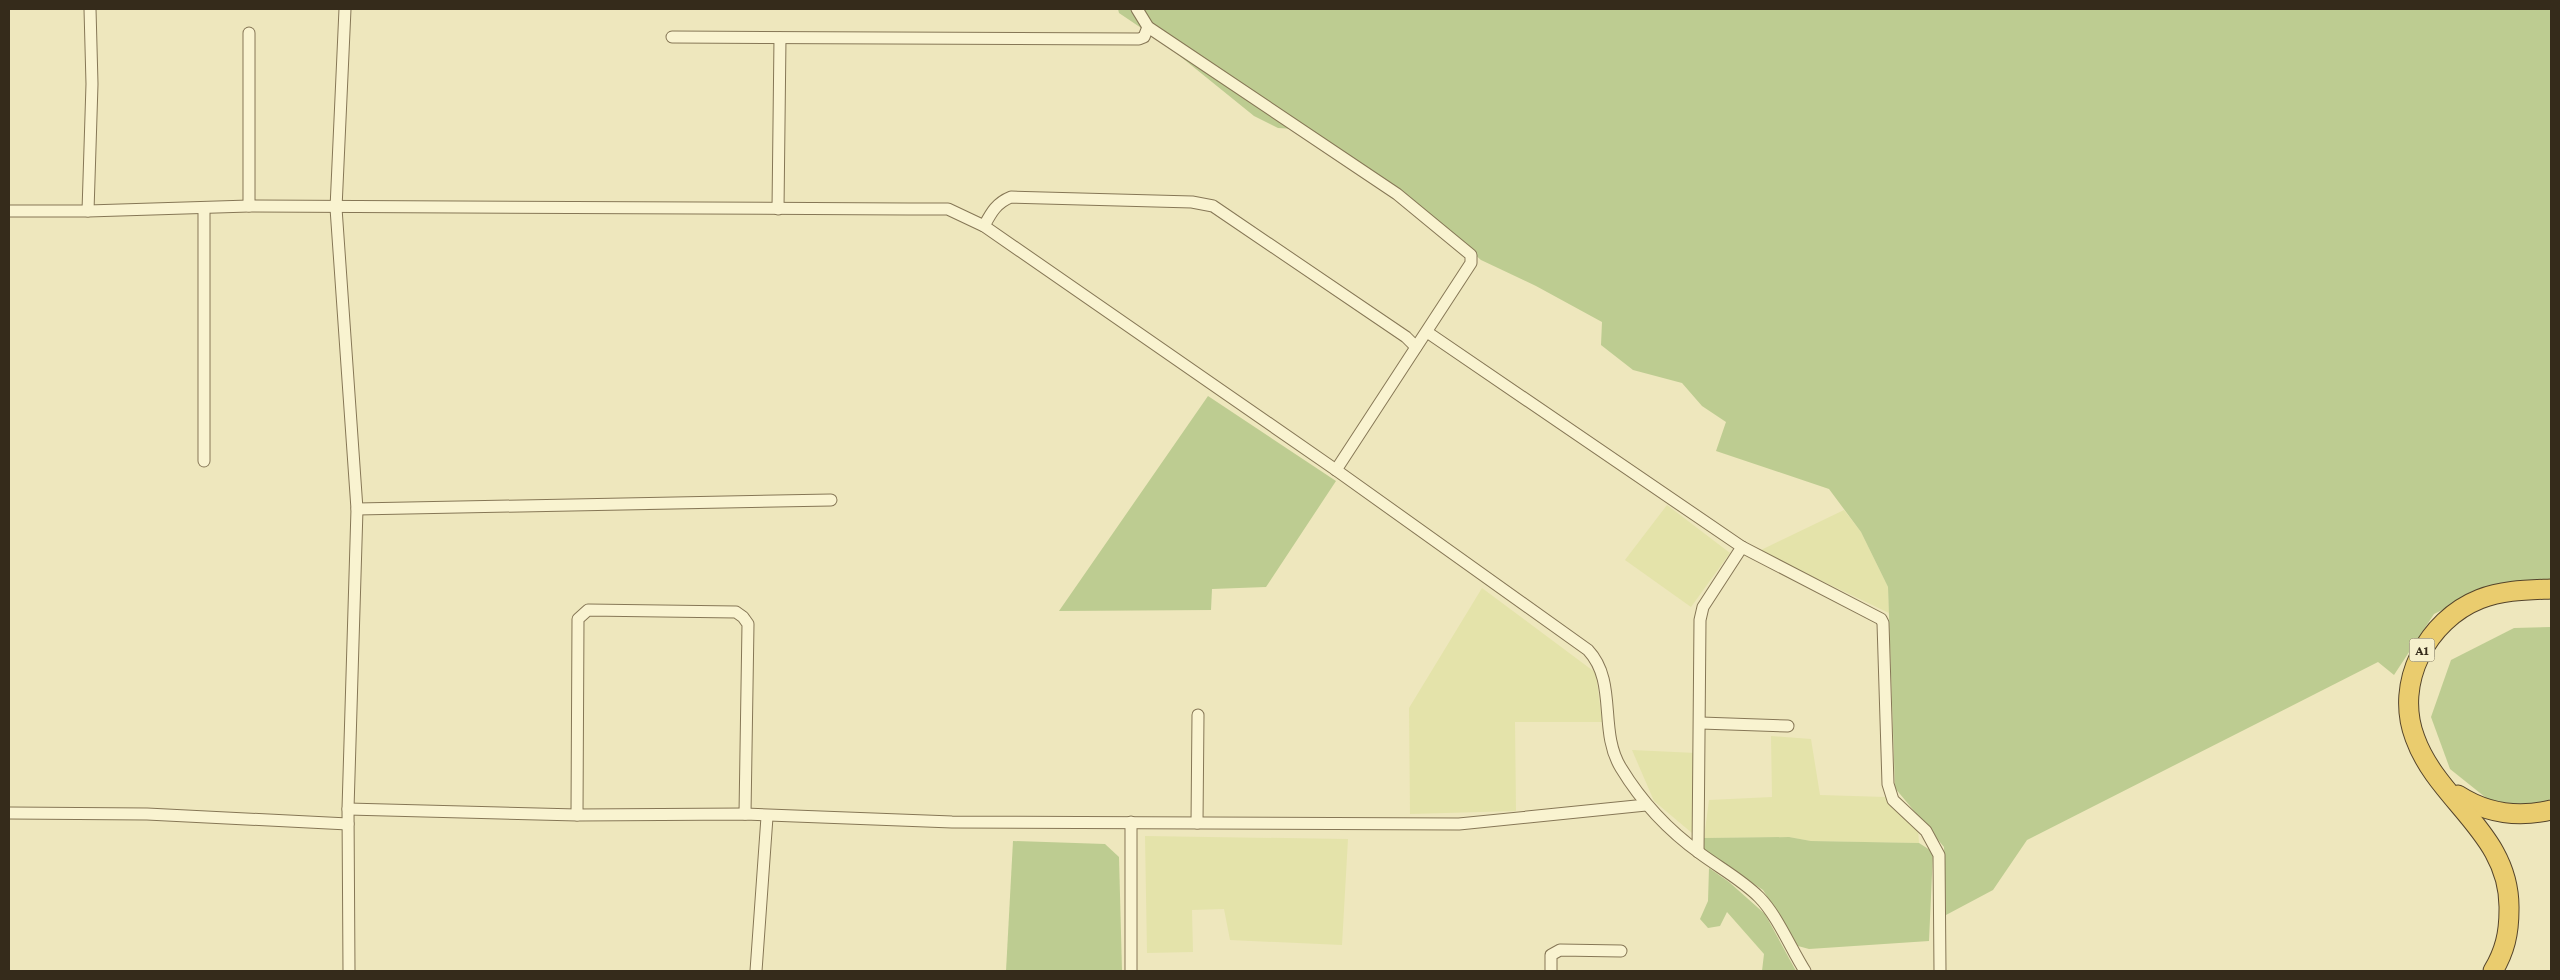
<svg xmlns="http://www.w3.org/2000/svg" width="2560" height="980" font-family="'Crimson Pro',serif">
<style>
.farmland{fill:#e4e3aa}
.green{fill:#bdcc91}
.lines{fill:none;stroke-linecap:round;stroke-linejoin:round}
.minor-casing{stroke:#867756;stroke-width:13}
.trunk-casing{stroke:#54442b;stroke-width:21}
.minor{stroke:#f9f3d0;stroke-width:11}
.trunk{stroke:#eacc6e;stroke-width:19}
.labels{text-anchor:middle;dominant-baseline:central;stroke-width:4;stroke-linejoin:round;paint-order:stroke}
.shield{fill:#f6f0cc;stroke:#6f6650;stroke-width:1}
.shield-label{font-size:14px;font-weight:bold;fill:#352b1b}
</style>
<rect width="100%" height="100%" fill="#eee7bd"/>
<g class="farmland">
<polygon points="1667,505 1730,553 1691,607 1625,560"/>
<polygon points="1844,510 1861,532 1888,587 1889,613 1759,551"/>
<polygon points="1482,588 1596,673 1602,722 1515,722 1516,811 1410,814 1409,708"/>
<polygon points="1771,736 1811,739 1820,795 1886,797 1918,829 1919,843 1811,841 1789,837 1704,838 1709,800 1772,797"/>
<polygon points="1632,750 1696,753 1692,833 1654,801"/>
<polygon points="1145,836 1348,839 1342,945 1230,940 1224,909 1192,910 1193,952 1147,953"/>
</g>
<g class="green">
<polygon points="1118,9 2551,9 2551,583 2491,586 2434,614 2394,675 2378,662 2027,840 1993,890 1946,915 1944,847 1895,788 1888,587 1861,532 1829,489 1716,451 1726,422 1702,406 1682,383 1633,370 1601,345 1602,322 1536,286 1481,260 1398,188 1312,130 1278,128 1254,116 1165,44 1119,13"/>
<polygon points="1208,396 1336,481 1266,587 1212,589 1211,610 1059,611"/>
<polygon points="2551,627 2551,799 2533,805 2490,801 2450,769 2431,717 2451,660 2514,628"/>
<polygon points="1789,837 1811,841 1919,843 1933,852 1929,941 1809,949 1798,946 1763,890 1704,851 1704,838"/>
<polygon points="1013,841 1105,844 1119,857 1122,971 1006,971"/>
<polygon points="1709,868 1729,882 1765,914 1796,971 1762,971 1764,954 1727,912 1720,926 1708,928 1700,919 1708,901"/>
</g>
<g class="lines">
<defs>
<g id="minor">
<polyline points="345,9 336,208 357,509 348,809 349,971"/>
<polyline points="1137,9 1148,27 1397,194 1471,255 1471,263 1336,470"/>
<polyline points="249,33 249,206"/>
<polyline points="672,37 1139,39 1144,37 1148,27"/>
<polyline points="204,208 204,461"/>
<polyline points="778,209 780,38"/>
<path d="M9 211H88L249 206 909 209H948L984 226 1336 470 1588 650C1618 682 1598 731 1621 768 1641 801 1669 831 1701 854 1720 868 1742 880 1759 897 1777 915 1791 949 1805 971"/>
<polyline points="88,211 92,84 90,9"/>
<path d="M984 226C991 213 996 203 1011 197L1192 202 1213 206 1406 337 1416 347"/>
<polyline points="1427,332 1742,547 1881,619 1883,623 1888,784 1893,800 1926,831 1939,855 1940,971"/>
<polyline points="357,509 831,500"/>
<polyline points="1701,723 1788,726"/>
<polyline points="348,809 577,815 745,814 952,822 1459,824 1646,805"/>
<polyline points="9,813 147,814 348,824"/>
<polyline points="577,815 578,619 588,610 736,612 743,617 748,624 745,814"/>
<polyline points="1131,822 1131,971"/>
<polyline points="1197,823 1198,715"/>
<polyline points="1698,852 1700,620 1703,607 1742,547"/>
<polyline points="756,971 767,817"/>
<polyline points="1551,971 1551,955 1560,950 1621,951"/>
</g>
<g id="trunk">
<path d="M2458 795C2486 813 2518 818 2551 810"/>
<path d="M2493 971C2505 951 2509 933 2509 910 2511 834 2438 802 2415 738 2394 683 2427 620 2480 599 2503 590 2528 590 2551 589"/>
</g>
</defs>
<use href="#minor" class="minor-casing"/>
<use href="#trunk" class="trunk-casing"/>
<use href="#minor" class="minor"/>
<use href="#trunk" class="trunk"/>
</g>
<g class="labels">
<rect class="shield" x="2409.5" y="638.5" width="25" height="23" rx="4"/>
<g class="shield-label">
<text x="2422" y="650">A1</text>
</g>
</g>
<rect width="2560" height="980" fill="none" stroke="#352b1b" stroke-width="20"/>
</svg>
